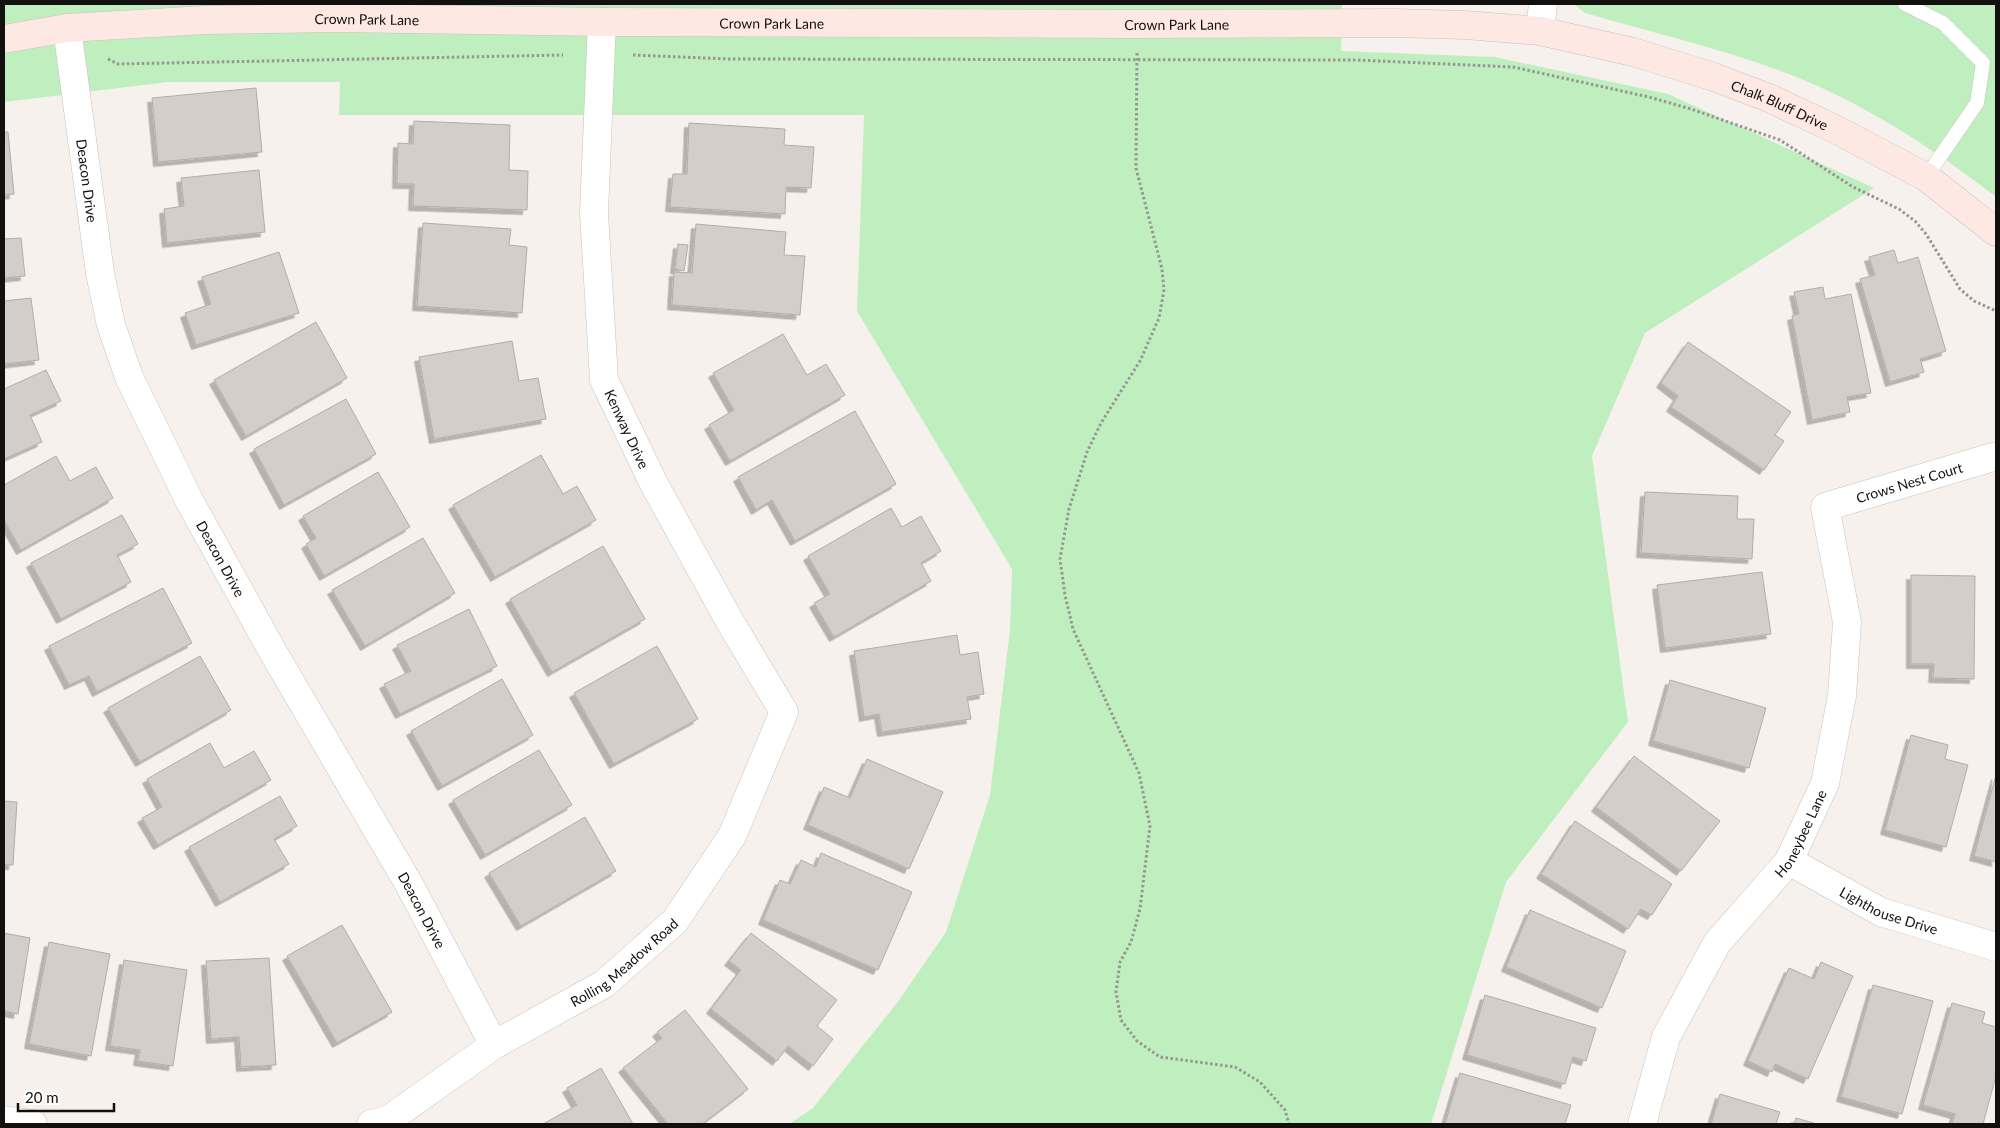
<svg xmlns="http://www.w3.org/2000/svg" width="2000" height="1128" font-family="Lato,sans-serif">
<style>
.green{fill:#bfefbe}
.building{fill:#d3cec9;stroke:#b2ada8;filter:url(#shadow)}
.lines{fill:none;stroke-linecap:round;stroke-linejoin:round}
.lane-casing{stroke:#c8c2bd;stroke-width:15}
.street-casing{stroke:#c8c2bd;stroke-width:29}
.secondary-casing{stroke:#c8c2bd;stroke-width:29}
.path{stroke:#999592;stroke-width:3;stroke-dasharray:2.5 2.5;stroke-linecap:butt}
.lane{stroke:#fff;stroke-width:14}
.street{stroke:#fff;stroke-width:28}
.secondary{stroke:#fee8e3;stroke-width:28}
.labels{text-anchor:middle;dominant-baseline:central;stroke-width:4;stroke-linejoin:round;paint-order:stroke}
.street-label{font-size:14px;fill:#12110f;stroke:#fff}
</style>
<defs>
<filter id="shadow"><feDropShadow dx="-4.5" dy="4.5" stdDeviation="0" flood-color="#0004"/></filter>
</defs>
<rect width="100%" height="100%" fill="#f7f1ed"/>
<g class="green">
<polygon points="4,4 1342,4 1341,51 1495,57 1668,94 1874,188 1645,333 1592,456 1628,722 1506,882 1431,1124 789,1124 813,1108 897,1003 946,932 990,795 1010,630 1012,569 857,311 864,115 339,115 340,82 168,82 4,102"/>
<path d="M1573 4H1996V197C1938 152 1874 110 1806 81 1735 51 1659 35 1585 13Z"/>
</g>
<g class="building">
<polygon points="256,88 262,152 158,162 152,98"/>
<polygon points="414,121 510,125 509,170 528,171 527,210 413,206 414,184 397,184 398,143 413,144"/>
<polygon points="689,123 785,129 784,145 814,147 811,188 786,187 785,214 670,207 673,174 687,174"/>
<polygon points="4,132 8,132 14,194 4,195"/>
<polygon points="259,170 265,232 167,243 164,209 184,206 181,178"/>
<polygon points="423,223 511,229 509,245 527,247 522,313 417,306"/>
<polygon points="696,224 786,232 784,255 805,256 800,315 672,305 674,272 692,273"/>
<polygon points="21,238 25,276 4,278 4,239"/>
<polygon points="678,244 688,245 684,271 675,269"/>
<polygon points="1894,250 1898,263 1918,257 1946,351 1920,359 1924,372 1890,382 1860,279 1875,275 1869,257"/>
<polygon points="279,252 299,313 196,345 185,313 211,304 202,277"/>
<polygon points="1823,287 1825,299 1851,294 1871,393 1847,397 1850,412 1812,420 1792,316 1799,314 1794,292"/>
<polygon points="31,298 39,360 4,364 4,301"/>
<polygon points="316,322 347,378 246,436 214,380"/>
<polygon points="783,334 807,375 826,364 845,395 730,461 709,425 734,410 713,373"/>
<polygon points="512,341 519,381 538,378 546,419 434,439 419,357"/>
<polygon points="1688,342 1791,412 1775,435 1784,441 1764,470 1671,407 1678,396 1661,383"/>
<polygon points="46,370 61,401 30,415 42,442 4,459 4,389"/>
<polygon points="346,399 376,454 284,505 254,449"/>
<polygon points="855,411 896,484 795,541 772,500 756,510 738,477"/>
<polygon points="541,455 563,494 577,486 596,520 495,577 453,505"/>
<polygon points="56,456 70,481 96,467 113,498 21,550 4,520 4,485"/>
<polygon points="378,472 410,527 324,576 306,544 316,538 303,516"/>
<polygon points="1645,492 1738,496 1737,519 1754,519 1752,559 1641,553"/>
<polygon points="891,508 902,527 921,516 941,551 921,563 931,581 834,637 814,603 830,594 808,556"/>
<polygon points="122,515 138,544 117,555 131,582 61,619 31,563"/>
<polygon points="423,538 455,593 365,646 332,590"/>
<polygon points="603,546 645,619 552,672 510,599"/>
<polygon points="1762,572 1771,634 1665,648 1657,585"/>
<polygon points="1911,575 1975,576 1974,679 1933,678 1934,664 1911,664"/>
<polygon points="163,588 192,643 97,692 89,676 69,685 49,646"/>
<polygon points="469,609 497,666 400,714 384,684 411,671 397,645"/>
<polygon points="957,635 960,655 978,652 984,694 967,697 971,719 882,732 879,714 864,717 854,651"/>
<polygon points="657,646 698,719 614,764 574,693"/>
<polygon points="200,656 231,710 140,762 108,708"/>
<polygon points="502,679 533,735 442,786 411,731"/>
<polygon points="1670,680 1766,708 1749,768 1653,741"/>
<polygon points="1911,735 1948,745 1945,759 1968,765 1946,847 1885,830"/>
<polygon points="210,743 224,768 254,751 271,780 158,845 142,818 162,807 147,779"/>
<polygon points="539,750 572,805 485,855 453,800"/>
<polygon points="1634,756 1720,821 1681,871 1596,807"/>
<polygon points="867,759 943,792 909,869 808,825 824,787 850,798"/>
<polygon points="1996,775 1996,862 1974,856"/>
<polygon points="280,796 297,826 274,839 289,864 220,902 189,847"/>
<polygon points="4,801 17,802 13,865 4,865"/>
<polygon points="585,817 616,871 521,926 489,873"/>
<polygon points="1575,821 1672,884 1652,915 1641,909 1628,929 1541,874"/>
<polygon points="821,853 912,892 878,970 763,920 780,880 790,884 801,860 816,867"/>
<polygon points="1530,910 1626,951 1602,1008 1506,967"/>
<polygon points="342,925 392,1012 337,1043 287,956"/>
<polygon points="4,933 30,938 18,1014 4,1011"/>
<polygon points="751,933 837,1000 817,1026 833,1039 813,1066 788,1046 777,1061 711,1009 741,970 729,961"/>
<polygon points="49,942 110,954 91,1056 29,1044"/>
<polygon points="269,958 276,1065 241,1067 239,1037 211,1039 206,961"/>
<polygon points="124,960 187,970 173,1066 138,1061 140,1050 110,1046"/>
<polygon points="1821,962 1853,976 1808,1079 1775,1064 1772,1072 1748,1061 1789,968 1814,979"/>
<polygon points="1873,985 1933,1001 1902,1114 1841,1097"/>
<polygon points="1485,995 1596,1028 1586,1061 1573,1057 1565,1084 1467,1055"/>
<polygon points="1952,1003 1985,1012 1982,1023 1996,1027 1996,1076 1983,1124 1952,1124 1955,1114 1923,1105"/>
<polygon points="685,1010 748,1089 702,1124 668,1124 623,1068 662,1038 657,1032"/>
<polygon points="601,1068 633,1124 543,1124 577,1105 567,1088"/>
<polygon points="1460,1073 1571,1105 1565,1124 1445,1124"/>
<polygon points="1720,1094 1780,1112 1776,1124 1711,1124"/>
<polygon points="1796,1118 1817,1124 1794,1124"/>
</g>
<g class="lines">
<defs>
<polyline id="lane" points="1905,4 1943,23 1983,63 1977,103 1926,177"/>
<g id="street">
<path id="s1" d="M67 28 100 273 111 325 129 377 190 502 273 652 410 886 494 1045"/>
<polyline points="1540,31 1543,4"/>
<path id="s2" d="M1789 861 1881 912 1996 947"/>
<polyline points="4,1120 33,1124"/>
<path id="s3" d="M371 1124 388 1120 494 1045 604 984 675 921 732 836 784 712 729 620 654 484 604 380 594 213 602 22"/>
<path id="s4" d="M1642 1124 1666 1037 1717 943 1789 861 1825 783 1842 696 1847 622 1825 507 1993 457"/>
</g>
<g id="secondary">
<path id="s5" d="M4 39 67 28 205 20 336 18 602 22 1132 24 1395 23 1465 25 1540 31 1633 52 1711 76 1769 98 1835 129 1926 177 1996 232"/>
</g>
</defs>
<use href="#lane" class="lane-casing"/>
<use href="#street" class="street-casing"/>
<use href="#secondary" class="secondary-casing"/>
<g class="path">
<polyline points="1137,53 1136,168 1162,269 1164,290 1159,318 1140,361 1101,423 1087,452 1069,509 1060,559 1065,595 1073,629 1139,773 1150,826 1140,909 1131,942 1120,962 1116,992 1121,1020 1137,1041 1160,1057 1235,1067 1260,1082 1285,1110 1289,1124"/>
<polyline points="633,55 729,59 1357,60 1513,67 1649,97 1691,109 1780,140 1853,187 1899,209 1915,221 1926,234 1960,289 1974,301 1996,311"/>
<polyline points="108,59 118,64 563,55"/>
</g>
<use href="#lane" class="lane"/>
<use href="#street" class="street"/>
<use href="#secondary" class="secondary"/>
</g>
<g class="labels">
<g class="street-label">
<text stroke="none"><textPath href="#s5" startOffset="364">Crown Park Lane</textPath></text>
<text stroke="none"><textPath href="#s5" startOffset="769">Crown Park Lane</textPath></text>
<text stroke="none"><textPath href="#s5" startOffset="1174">Crown Park Lane</textPath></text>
<text stroke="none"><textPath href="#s5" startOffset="1789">Chalk Bluff Drive</textPath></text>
<text stroke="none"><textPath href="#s1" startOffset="154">Deacon Drive</textPath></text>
<text transform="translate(627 429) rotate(65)">Kenway Drive</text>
<text stroke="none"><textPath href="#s4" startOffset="760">Crows Nest Court</textPath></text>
<text stroke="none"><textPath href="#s1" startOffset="559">Deacon Drive</textPath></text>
<text stroke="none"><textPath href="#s4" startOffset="336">Honeybee Lane</textPath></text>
<text stroke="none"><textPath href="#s2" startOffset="112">Lighthouse Drive</textPath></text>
<text stroke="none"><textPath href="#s1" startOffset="964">Deacon Drive</textPath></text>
<text stroke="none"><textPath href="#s3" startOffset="302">Rolling Meadow Road</textPath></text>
</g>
</g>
<rect width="2000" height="1128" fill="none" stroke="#12110f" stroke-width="10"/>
<path d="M18 1103v8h96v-8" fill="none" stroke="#12110f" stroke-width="2.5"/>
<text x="25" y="1103" font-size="15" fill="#12110f" stroke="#ffffff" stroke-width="4" paint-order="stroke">20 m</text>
</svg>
